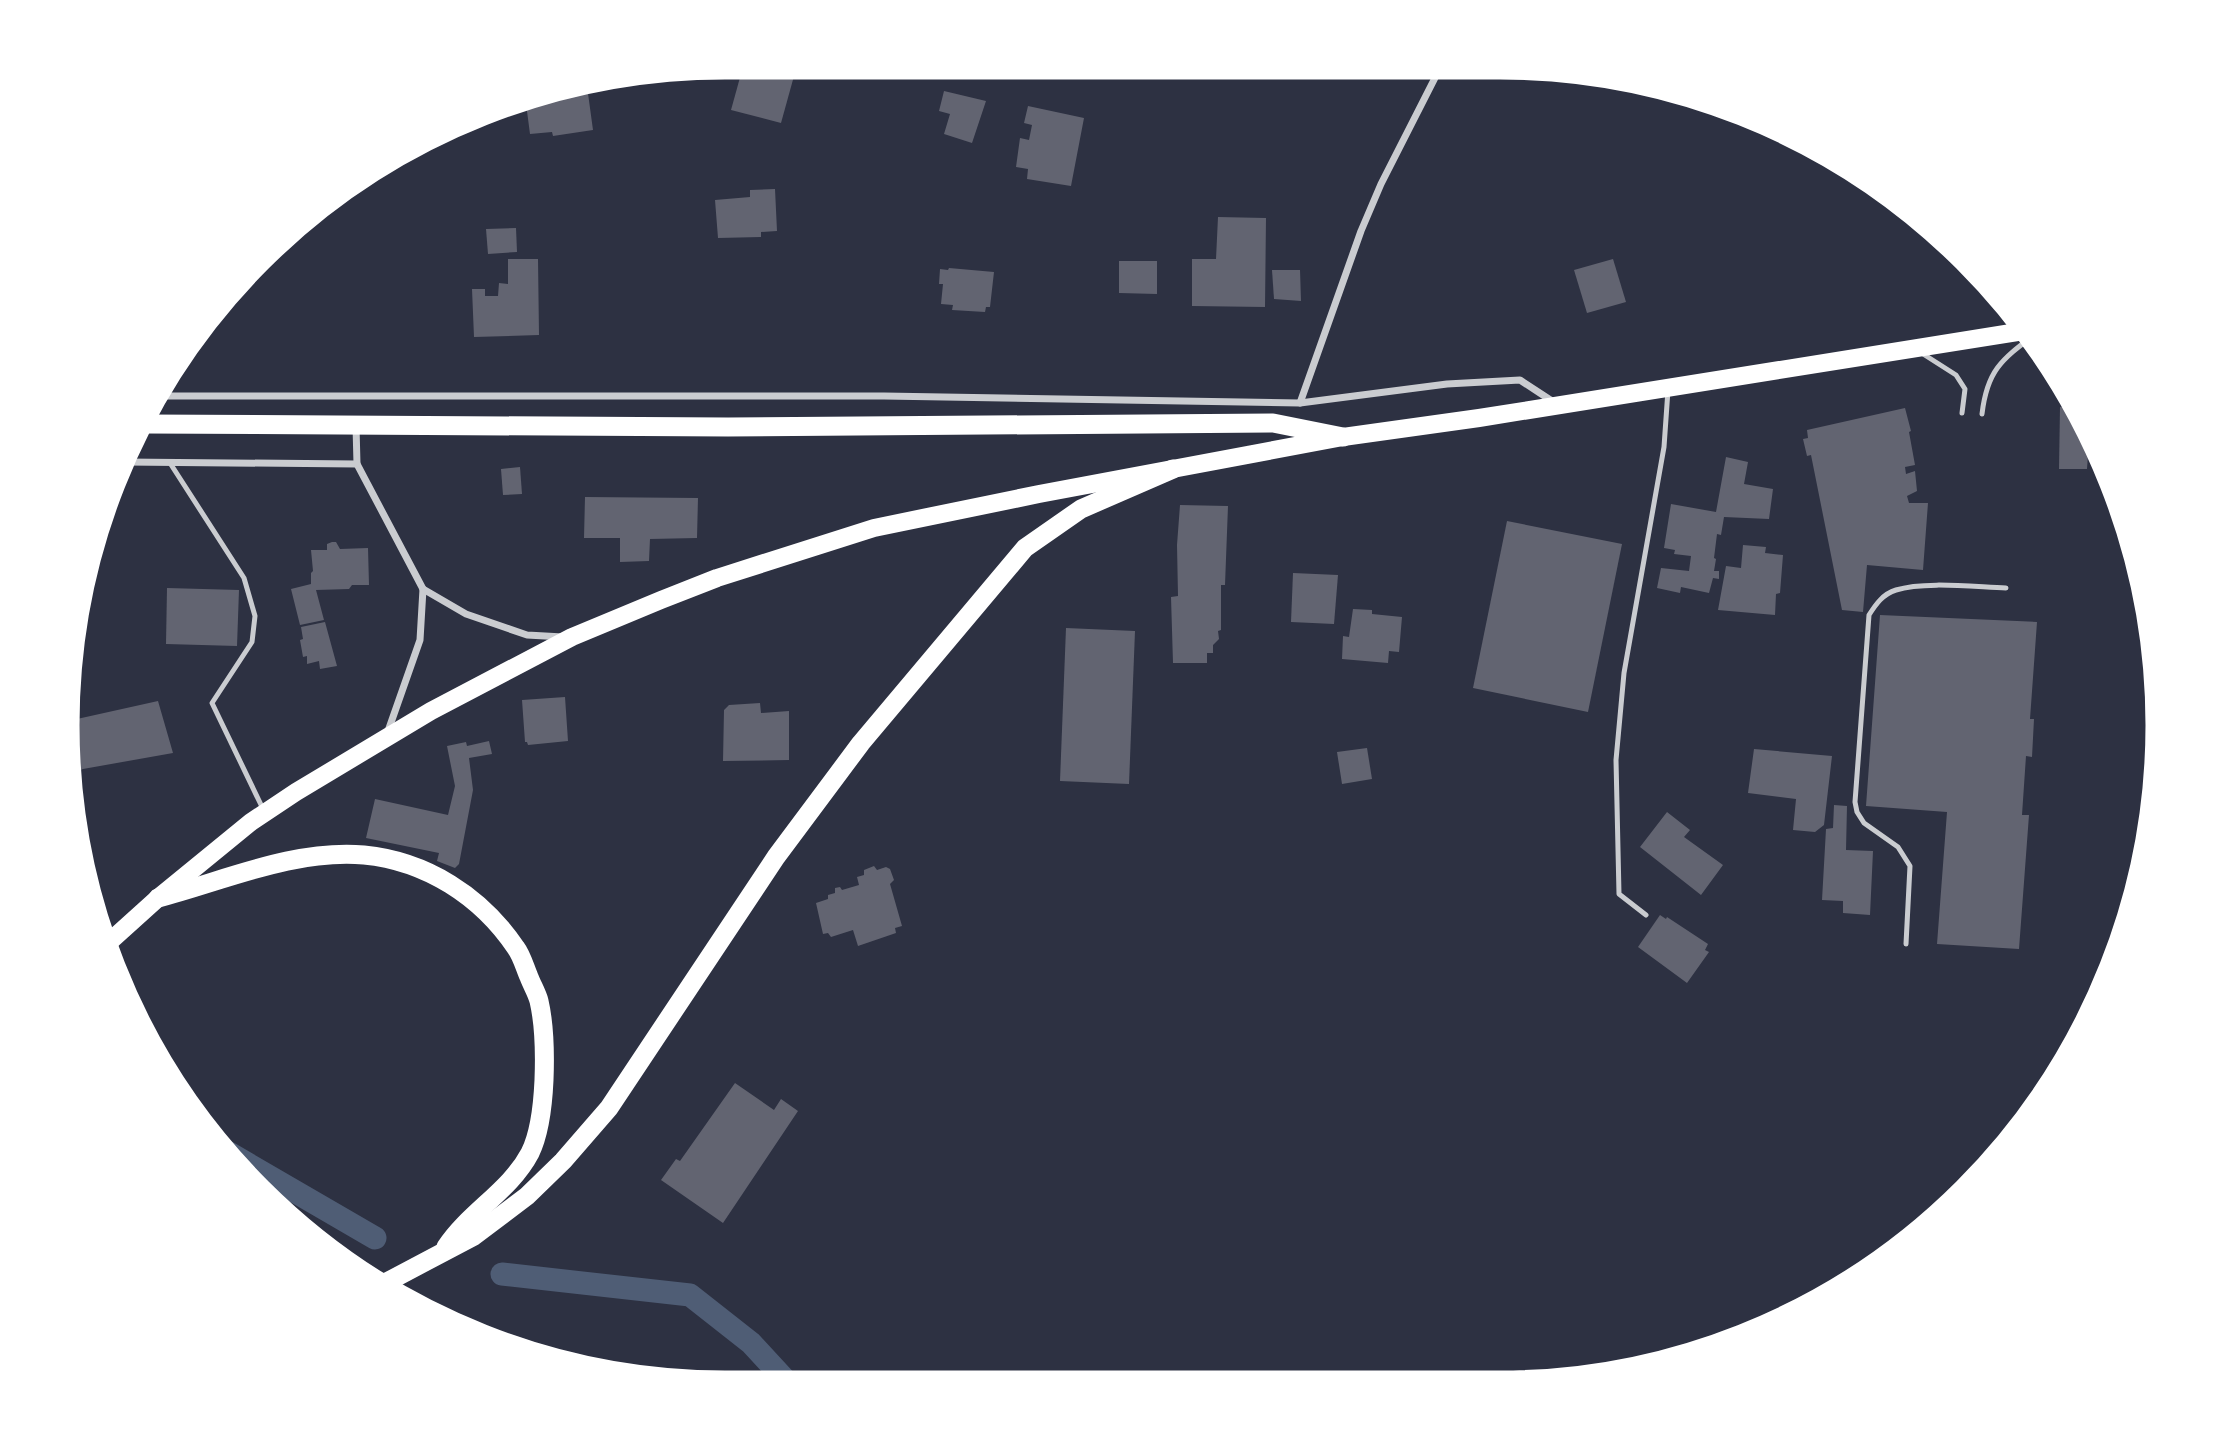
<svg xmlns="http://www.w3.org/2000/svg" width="2225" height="1450" font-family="Figtree,sans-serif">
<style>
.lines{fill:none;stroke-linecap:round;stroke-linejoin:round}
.canal{stroke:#4f5d75;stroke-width:23}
.building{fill:#626471}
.service{stroke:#caccd0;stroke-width:5}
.minor{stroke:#caccd0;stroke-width:7}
.primary{stroke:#fff;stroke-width:18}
.trunk{stroke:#fff;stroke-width:19}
.rim{fill:none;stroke:#fff;stroke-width:9}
</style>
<rect width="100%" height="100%" fill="#2d3142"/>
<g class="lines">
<g class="canal">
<polyline points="227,1152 375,1238"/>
<polyline points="502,1274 690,1295 751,1343 787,1382"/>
</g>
</g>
<g class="building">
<polygon points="744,63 752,63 794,76 781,123 731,110"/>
<polygon points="677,71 677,79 646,81 645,76"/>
<polygon points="587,86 593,130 553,136 552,132 530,134 525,96"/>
<polygon points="944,91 986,101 972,143 944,134 950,114 939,111"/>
<polygon points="1028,106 1084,118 1071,186 1027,179 1028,169 1016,167 1020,138 1029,140 1032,125 1024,123"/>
<polygon points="775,189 777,231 761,232 761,237 718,238 715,200 750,197 750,190"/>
<polygon points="1218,217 1266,218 1265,307 1192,306 1192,259 1216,259"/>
<polygon points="516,228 517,252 488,254 486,229"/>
<polygon points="508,259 538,259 539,335 474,337 472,289 485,289 485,296 498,296 499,283 508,284"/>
<polygon points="1613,259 1626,302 1587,313 1574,270"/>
<polygon points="1119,261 1157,261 1157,294 1119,293"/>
<polygon points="949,268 994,272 990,307 986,307 985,312 952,310 953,305 941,304 943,284 939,284 940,269 948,270"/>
<polygon points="1272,270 1300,270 1301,301 1274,299"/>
<polygon points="2060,407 2078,408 2090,426 2087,469 2059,469"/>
<polygon points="1905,408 1911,431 1909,432 1915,465 1905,467 1906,474 1915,471 1917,491 1907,496 1909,503 1928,503 1923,570 1867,565 1863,612 1842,610 1811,455 1807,456 1803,439 1808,438 1807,430"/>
<polygon points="1726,457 1748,462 1744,484 1773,489 1769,519 1724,517 1721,535 1717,534 1714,558 1716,559 1714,571 1719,571 1719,579 1713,578 1709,593 1681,587 1680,593 1657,588 1661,568 1689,571 1691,556 1674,554 1675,550 1664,548 1671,504 1716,512"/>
<polygon points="520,467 522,494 503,495 501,469"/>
<polygon points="585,497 698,498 697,538 650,539 649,561 620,562 620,538 584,538"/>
<polygon points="1180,505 1228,506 1225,585 1221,585 1221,630 1218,631 1219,639 1213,645 1213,653 1207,653 1207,663 1173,663 1171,597 1178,596 1177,545"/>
<polygon points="1507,521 1622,544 1588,712 1473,688"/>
<polygon points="332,542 336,542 340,549 368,548 369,585 352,585 349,589 316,590 324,620 300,625 291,589 311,584 311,573 313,571 311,550 327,550 327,544"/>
<polygon points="1743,545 1766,547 1765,553 1783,555 1780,593 1776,594 1775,615 1718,610 1726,566 1741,568"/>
<polygon points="1293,573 1338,575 1334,624 1291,622"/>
<polygon points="167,588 239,590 237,646 166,644"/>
<polygon points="1353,609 1372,610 1372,614 1402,617 1399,652 1389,651 1388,663 1342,659 1343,636 1349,637"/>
<polygon points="1880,615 2037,622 2030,719 2034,719 2032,757 2026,756 2022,815 2029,815 2019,949 1937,944 1947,812 1866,806"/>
<polygon points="325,622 337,666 320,669 319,661 307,664 307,656 303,657 300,640 303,639 301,627"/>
<polygon points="1066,628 1135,631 1129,784 1060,781"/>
<polygon points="565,697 568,741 528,745 527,742 525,742 522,700"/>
<polygon points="158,701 173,753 83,769 73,773 68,721"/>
<polygon points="760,703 761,713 789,711 789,760 723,761 724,710 729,705"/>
<polygon points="489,741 492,754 469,758 473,790 459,864 455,868 437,861 439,853 366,838 375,799 448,815 455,786 447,746 466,742 467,746"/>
<polygon points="1367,748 1372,779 1342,784 1337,752"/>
<polygon points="1754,749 1832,756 1824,825 1815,832 1793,830 1796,799 1748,793"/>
<polygon points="1834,805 1847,806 1846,850 1873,851 1870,915 1843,913 1843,901 1822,900 1826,829 1833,828"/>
<polygon points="1667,812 1690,830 1684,837 1723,865 1701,895 1640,847"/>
<polygon points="874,866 877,870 886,867 890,869 894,880 890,884 902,926 895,928 896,933 858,946 853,930 831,937 828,933 823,934 816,903 828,899 828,895 835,893 835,888 840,887 842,890 859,885 857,877 864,875 864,870"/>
<polygon points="1660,915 1666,919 1667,917 1708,944 1705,950 1709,952 1687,983 1638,947"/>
<polygon points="735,1083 774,1110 781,1099 798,1111 723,1223 661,1180 676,1159 680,1161"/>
</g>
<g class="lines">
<g class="service">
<polyline points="1920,352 1956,375 1965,389 1962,413"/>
<path d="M1982 414C1987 371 2001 360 2034 335"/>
<polyline points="170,463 244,578 255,616 252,642 212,703 264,811"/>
<polyline points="1646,915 1619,894 1616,760 1624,673 1664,447 1668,390"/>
<path d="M1906 944 1910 866 1898 847 1864 823 1857 812 1855 802 1869 615C1876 604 1883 594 1896 590 1924 581 1975 587 2006 588"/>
</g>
<g class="minor">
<polyline points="160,396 884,396 1300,403 1447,384 1520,380 1555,403"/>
<polyline points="1300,403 1361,231 1381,184 1440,68"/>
<polyline points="356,426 357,464 423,589 420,640 387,734"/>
<polyline points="125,462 357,464"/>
<polyline points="423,589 466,614 527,635 563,637"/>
</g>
<polyline class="primary" points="107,944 158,898 251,822 296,792 431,711 572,637 661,600 717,578 874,528 1039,494 1343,437 1479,418 2030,330"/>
<g class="trunk">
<polyline points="145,424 728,427 1273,423 1343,437"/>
<path d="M158 898C224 881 293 849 364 855 426 861 481 896 516 948 522 956 525 968 529 977 532 985 537 993 539 1001 545 1027 545 1054 544 1080 543 1102 540 1133 530 1153 510 1191 469 1212 446 1247"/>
<polyline points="385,1283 474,1236 527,1196 563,1161 609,1108 776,857 861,743 1025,548 1081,509 1173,469"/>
</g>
</g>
<path d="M0 0H2225V1450H0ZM725 75H1500A650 650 0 0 1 2150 725V725A650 650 0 0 1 1500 1375H725A650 650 0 0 1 75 725V725A650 650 0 0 1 725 75Z" fill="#fff" fill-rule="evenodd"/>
<path class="rim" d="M725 75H1500A650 650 0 0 1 2150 725V725A650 650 0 0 1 1500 1375H725A650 650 0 0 1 75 725V725A650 650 0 0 1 725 75Z"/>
</svg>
